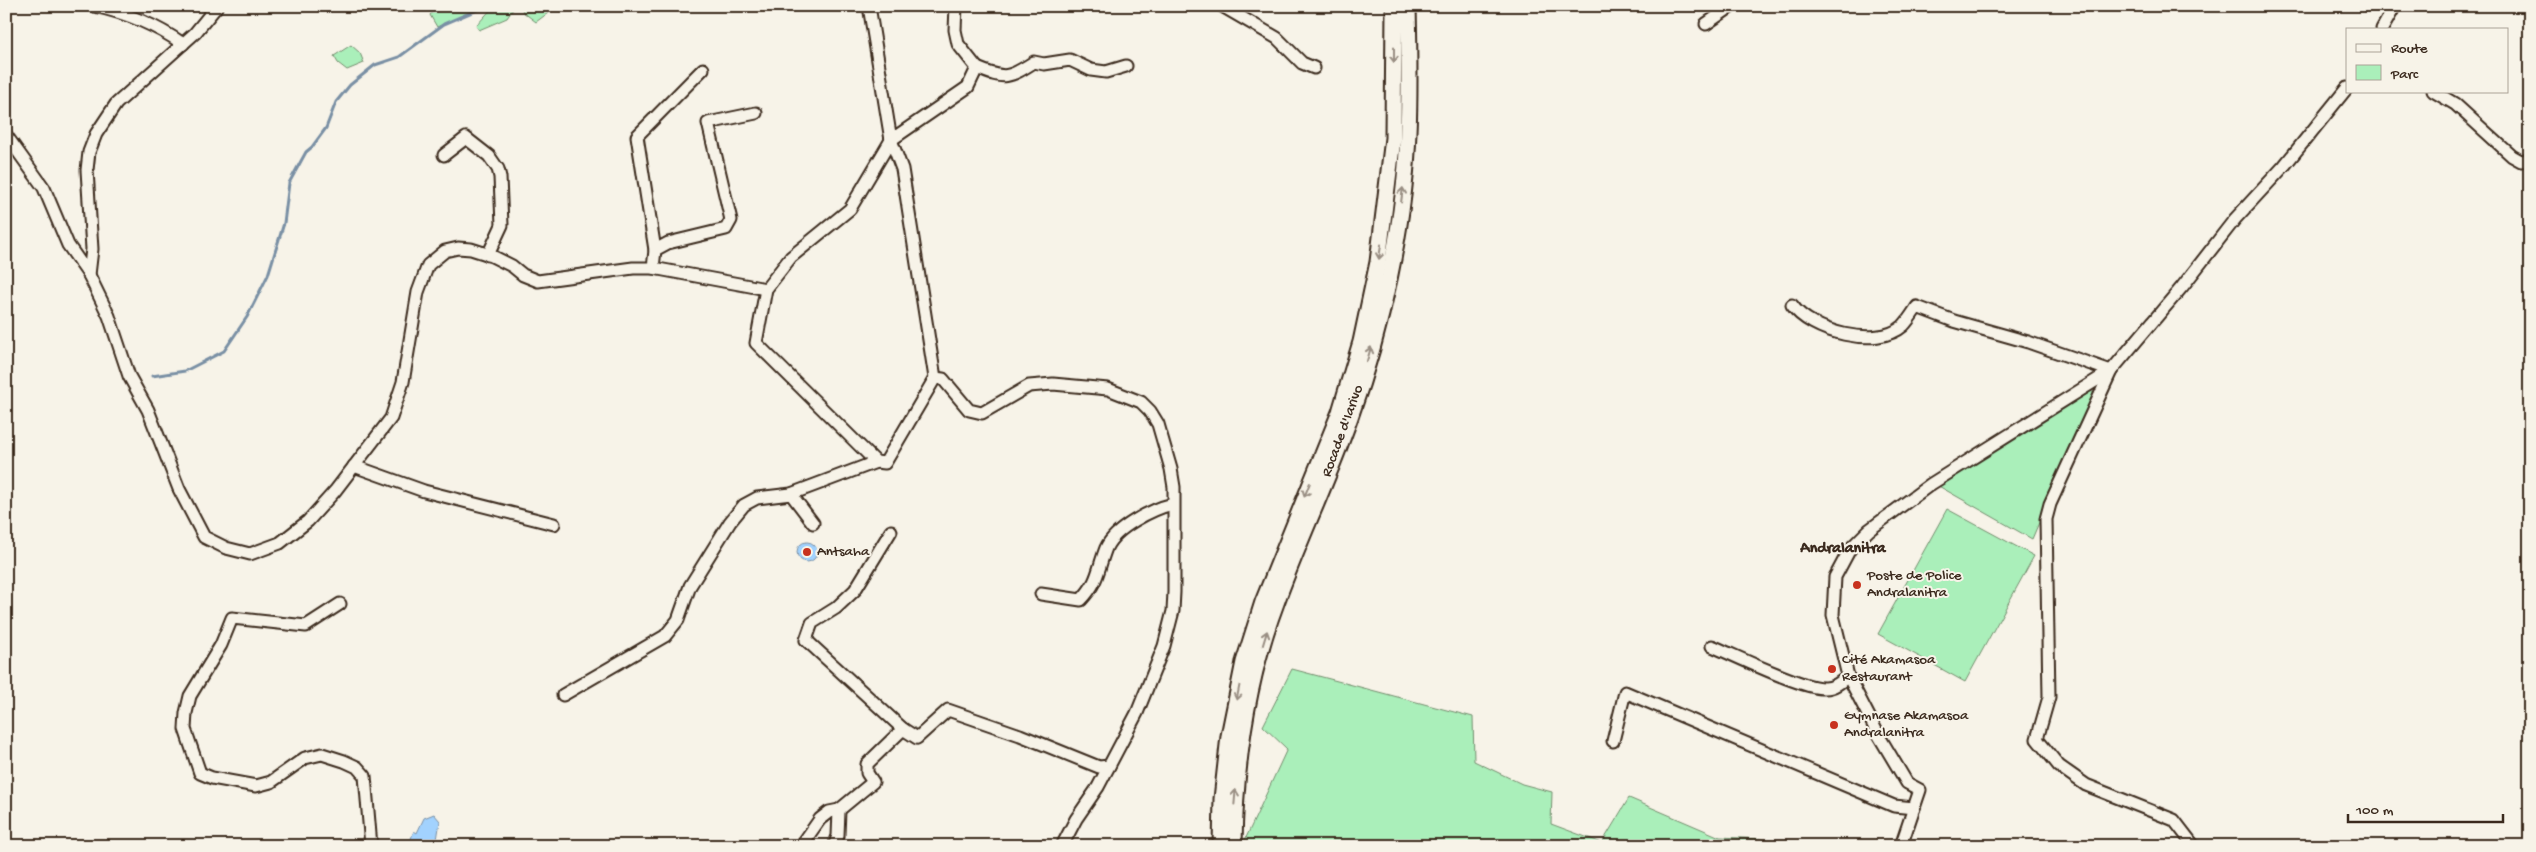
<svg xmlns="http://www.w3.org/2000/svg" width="2536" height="852" font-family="'Gochi Hand',sans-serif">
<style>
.green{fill:#aaefba;stroke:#728c6c}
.water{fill:#a2d2fe;stroke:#798fa4}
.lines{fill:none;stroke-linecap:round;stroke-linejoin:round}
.stream{stroke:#798fa4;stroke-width:3}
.minor-casing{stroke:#3b2a1e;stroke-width:15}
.secondary-casing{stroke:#3b2a1e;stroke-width:19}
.minor{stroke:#f7f3e8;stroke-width:11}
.secondary{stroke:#f7f3e8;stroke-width:15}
.oneway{stroke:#998e83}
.poi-dot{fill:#c8321e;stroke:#f7f3e8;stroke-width:2}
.labels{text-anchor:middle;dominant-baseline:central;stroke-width:4;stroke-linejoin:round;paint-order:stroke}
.street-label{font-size:15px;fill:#3b2a1e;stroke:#f7f3e8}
.poi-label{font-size:15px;fill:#3b2a1e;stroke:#f7f3e8;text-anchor:start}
.neighbourhood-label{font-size:16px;font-weight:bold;fill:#3b2a1e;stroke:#f7f3e8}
</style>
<rect width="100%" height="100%" fill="#f7f3e8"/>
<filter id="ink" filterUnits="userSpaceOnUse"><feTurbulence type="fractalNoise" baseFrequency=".02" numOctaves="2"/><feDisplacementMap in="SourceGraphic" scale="10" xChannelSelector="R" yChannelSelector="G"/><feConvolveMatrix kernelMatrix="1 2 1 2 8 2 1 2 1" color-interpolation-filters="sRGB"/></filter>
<g filter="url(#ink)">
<g class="green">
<polygon points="436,6 458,6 460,8 483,6 437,27 430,15"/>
<polygon points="494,6 515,6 507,18 479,30 476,26"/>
<polygon points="569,6 568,12 552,10 536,22 523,12 521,7"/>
<polygon points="351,45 360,53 364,63 347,70 338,63 334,56"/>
<polygon points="2086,388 2094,393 2032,539 1935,484"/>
<polygon points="1947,509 2034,556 1965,682 1878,634"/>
<polygon points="1292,669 1473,717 1474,761 1522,784 1552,792 1551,824 1602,843 1629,798 1720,837 1761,839 1777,846 1245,846 1245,840 1287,749 1263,726"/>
</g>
<g class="water">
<circle cx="807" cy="552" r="10"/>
<polygon points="434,814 440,821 436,846 408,846 414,831 417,833 424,818"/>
</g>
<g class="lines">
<polyline class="stream" points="152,376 185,371 224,351 247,317 268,275 284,223 289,183 306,152 312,147 326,128 336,102 350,85 375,65 399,57 444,24 486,6"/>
<defs>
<g id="minor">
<path d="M94 6C127 13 156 25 183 44"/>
<polyline points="869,6 891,140 902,169 935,378"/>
<polyline points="956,6 955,30 958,44 977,68 968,87 891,140 850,209 791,257 766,289 756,343 876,462 885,463 935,378 943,379 969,410 982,413 1029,386 1053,384 1108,389 1141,402 1150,411 1158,424 1171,469 1174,487 1174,592 1173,611 1164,646 1137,713 1098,787 1076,819 1062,846"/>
<polyline points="1222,6 1277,38 1302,63 1314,68"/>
<polyline points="1706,24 1732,6"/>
<polyline points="2382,29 2395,6"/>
<path d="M977 68C1005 80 1009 78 1034 62L1044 64 1070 60 1091 70 1106 72 1126 66"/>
<polyline points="2433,91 2455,104 2512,156 2521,161 2530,160"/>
<polyline points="6,135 44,188 68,245 89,275 109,316 129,376 148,410 179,489 204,537 226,548 250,554 280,543 308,521 335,491 391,418 403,382 418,292 428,265 445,251 458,248 471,249 490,255 512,266 523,275 538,281 633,268 653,268 766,289"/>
<polyline points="444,155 466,138 489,156 498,169 500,177 502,225 488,255"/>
<polyline points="655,250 637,136 703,69"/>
<polyline points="653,268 655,250 668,243 726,229 731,220 708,123 756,113"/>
<polyline points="89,275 92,249 87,170 89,152 96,134 116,104 195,33 217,6"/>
<path d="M1792 305C1810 332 1877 349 1903 326 1908 321 1913 313 1917 307L1954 321 2028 342 2111 371"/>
<polyline points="354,466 424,491 554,524"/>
<polyline points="791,494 813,523"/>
<polyline points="891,531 855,590 836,608 812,623 806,640 903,729"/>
<path d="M1041 594 1081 600C1099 581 1097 571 1106 548 1115 528 1152 509 1173 504"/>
<polyline points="340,604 306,626 232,618 221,645 190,696 186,713 185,729 200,773 212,778 256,786 271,782 305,758 322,754 344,761 357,767 365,776 371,846"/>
<path d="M1712 646C1734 655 1805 690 1825 688 1834 688 1841 682 1848 676"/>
<polyline points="563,695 665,636 678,620 690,586 730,522 744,505 757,498 791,494 876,462"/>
<polyline points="1613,741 1625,692 1894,806 1914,808"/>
<polyline points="801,846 820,819 829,812 839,810 873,782 867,773 867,764 903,729 917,738 948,710 1020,735 1099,767 1109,766"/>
<polyline points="834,846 838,836 839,810"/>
<polyline points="1901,846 1920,790 1907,783 1879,736 1848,676 1833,615 1835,577 1850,549 1869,530 1931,484 2111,371"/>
<polyline points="2194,846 2174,820 2086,785 2059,766 2037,739 2049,697 2046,519 2050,504 2111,371 2182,287 2235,219 2284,166 2347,88"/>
</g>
<g id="secondary">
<polyline points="1221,846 1222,799 1229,736 1244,662 1263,602 1340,412 1361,342 1378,262 1393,138 1394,6"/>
<path d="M1234 846C1235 764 1247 680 1276 603 1299 540 1328 480 1350 417 1381 332 1405 223 1408 132 1410 90 1409 48 1408 6"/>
</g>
</defs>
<use href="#minor" class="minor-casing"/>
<use href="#secondary" class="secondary-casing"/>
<use href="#minor" class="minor"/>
<use href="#secondary" class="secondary"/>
</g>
<defs><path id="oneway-shaft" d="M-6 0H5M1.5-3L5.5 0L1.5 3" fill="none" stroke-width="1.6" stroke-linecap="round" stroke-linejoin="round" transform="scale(1.25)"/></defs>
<g class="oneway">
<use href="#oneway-shaft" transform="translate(1394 55) rotate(90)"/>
<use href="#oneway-shaft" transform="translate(1402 195) rotate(-83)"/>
<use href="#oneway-shaft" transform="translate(1380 252) rotate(98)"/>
<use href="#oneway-shaft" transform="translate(1369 354) rotate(-74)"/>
<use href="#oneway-shaft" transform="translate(1307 490) rotate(112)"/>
<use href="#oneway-shaft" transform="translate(1265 638) rotate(-73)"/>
<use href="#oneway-shaft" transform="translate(1238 693) rotate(101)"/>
<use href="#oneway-shaft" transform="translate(1235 797) rotate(-85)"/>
</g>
</g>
<g class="poi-dot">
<circle cx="807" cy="552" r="5"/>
<circle cx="1857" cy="585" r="5"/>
<circle cx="1832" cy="669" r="5"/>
<circle cx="1834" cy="725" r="5"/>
</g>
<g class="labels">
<g class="street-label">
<text transform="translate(1343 431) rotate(-70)">Rocade d'Iarivo</text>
</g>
<g class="poi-label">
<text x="817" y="552">Antsaha</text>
<text x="1867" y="576">Poste de Police<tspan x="1867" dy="17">Andralanitra</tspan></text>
<text x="1842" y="660">Cité Akamasoa<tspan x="1842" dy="17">Restaurant</tspan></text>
<text x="1844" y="716">Gymnase Akamasoa<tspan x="1844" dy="17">Andralanitra</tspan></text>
</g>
<g class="neighbourhood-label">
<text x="1843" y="549">Andralanitra</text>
</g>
</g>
<rect width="2536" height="852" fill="none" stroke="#f7f3e8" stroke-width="25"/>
<rect x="12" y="12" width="2511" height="827" fill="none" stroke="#3b2a1e" stroke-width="2" filter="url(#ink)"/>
<rect x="2346" y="28" width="162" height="65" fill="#f7f3e8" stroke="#aca397"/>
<rect x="2356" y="44" width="25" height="8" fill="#f7f3e8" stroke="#aca397"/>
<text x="2391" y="52" font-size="15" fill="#3b2a1e">Route</text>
<rect x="2356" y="65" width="25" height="15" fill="#aaefba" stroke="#aca397"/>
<text x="2391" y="78" font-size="15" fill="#3b2a1e">Parc</text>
<path d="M2348 814v8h155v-8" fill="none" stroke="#3b2a1e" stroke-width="2.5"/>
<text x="2356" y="814" font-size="15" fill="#3b2a1e" stroke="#f7f3e8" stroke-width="4" paint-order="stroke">100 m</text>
</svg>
